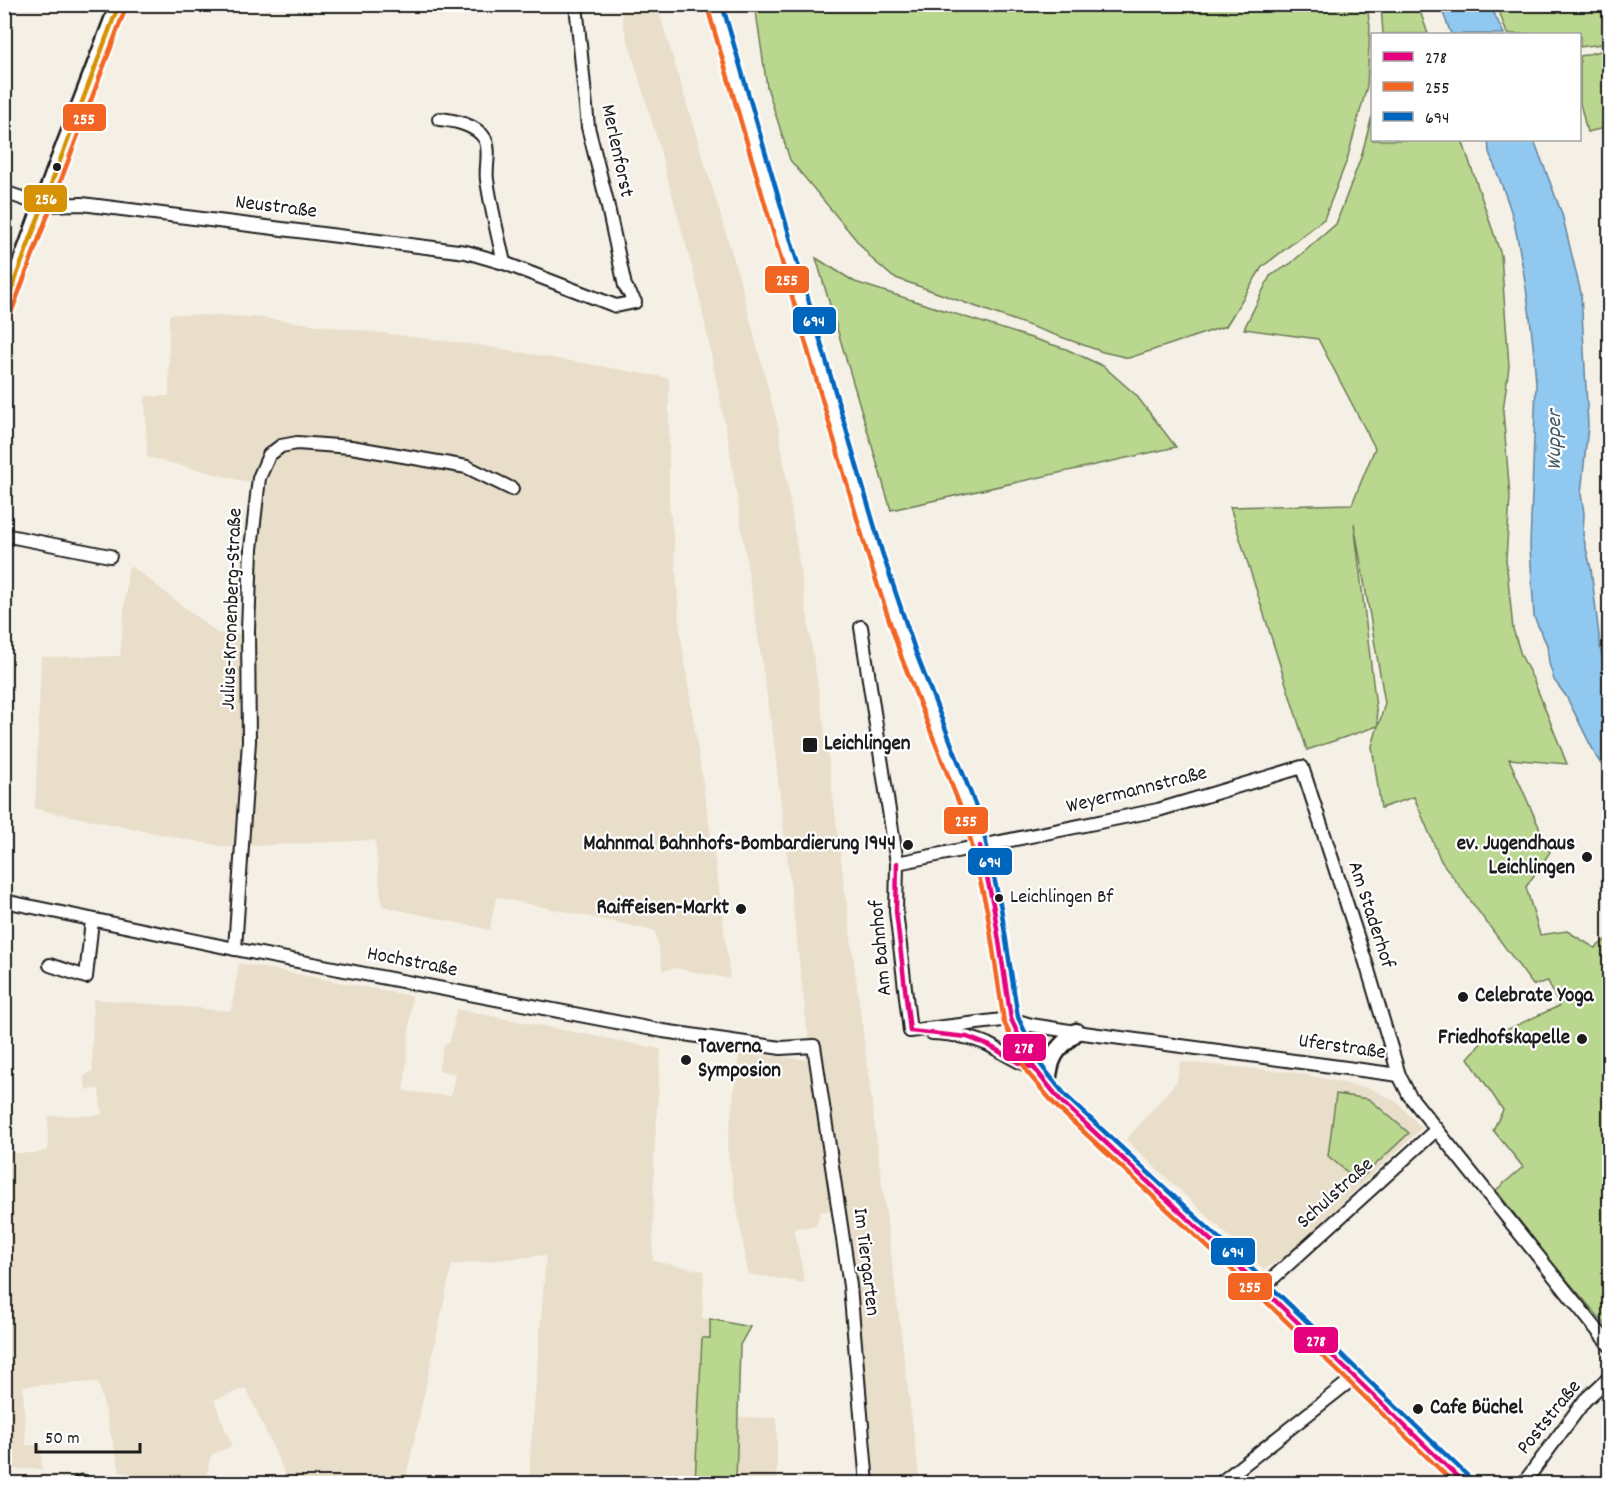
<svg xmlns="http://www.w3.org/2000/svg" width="1614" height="1488" font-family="Dekko,sans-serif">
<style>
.built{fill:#e9dec9}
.green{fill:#bad78f;stroke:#6b7a56;stroke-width:1.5;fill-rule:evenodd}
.water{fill:#91c8f0;stroke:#62839b;stroke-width:1.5}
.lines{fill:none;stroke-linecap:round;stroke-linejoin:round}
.street-casing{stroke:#1c1c1c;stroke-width:16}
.secondary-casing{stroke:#1c1c1c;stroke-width:21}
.street{stroke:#fff;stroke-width:12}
.secondary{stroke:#fff;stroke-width:16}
.bus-1-casing{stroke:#fff;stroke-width:9}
.bus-2-casing{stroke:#fff;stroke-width:9}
.bus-3-casing{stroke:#fff;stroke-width:9}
.bus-4-casing{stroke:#fff;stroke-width:9}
.bus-1{stroke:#e5007d;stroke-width:4.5}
.bus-2{stroke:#f26522;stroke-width:4.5}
.bus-3{stroke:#0065bd;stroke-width:4.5}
.bus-4{stroke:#d69104;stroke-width:4.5}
.bus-dot{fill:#1c1c1c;stroke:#fff;stroke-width:2}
.labels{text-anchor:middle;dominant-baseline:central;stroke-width:4.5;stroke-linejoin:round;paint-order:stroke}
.bus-label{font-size:20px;fill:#1c1c1c;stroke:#fff;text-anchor:start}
.street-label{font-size:21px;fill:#1c1c1c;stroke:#fff}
.poi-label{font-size:21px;font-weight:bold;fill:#1c1c1c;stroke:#fff;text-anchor:start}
.water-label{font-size:22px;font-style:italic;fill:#455866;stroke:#fff}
.line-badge{stroke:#fff;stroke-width:2}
.badge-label{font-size:16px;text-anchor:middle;font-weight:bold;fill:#fff}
</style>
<rect width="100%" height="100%" fill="#f5f0e6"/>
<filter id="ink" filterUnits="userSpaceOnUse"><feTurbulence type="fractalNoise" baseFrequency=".0167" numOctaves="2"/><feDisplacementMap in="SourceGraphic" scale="12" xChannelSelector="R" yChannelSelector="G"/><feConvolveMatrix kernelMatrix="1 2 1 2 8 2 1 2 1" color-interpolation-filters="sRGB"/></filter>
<g filter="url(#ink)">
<g class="built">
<polygon points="621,5 657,5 738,273 779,430 826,740 920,1483 876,1483 856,1282 815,1075 832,1210 820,1212 816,1226 794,1228 805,1283 748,1274 727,1148 739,1053 813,1060 807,1029 773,736 728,439 697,285 654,129 623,24"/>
<polygon points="169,314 255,317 484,346 669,378 669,504 674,540 680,631 720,895 730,979 674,968 663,971 655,931 496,897 490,930 382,906 375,840 225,847 35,809 41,657 120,656 128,568 133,567 217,633 256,635 257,563 263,505 272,466 247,482 147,457 145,396 169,396"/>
<polygon points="239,963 412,996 404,1091 451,1096 455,1074 438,1070 444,1045 450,1042 456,1009 661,1049 654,1159 653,1261 704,1271 702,1318 710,1319 710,1338 702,1339 695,1483 619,1483 530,1480 530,1456 546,1255 452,1265 405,1483 283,1483 285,1474 246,1388 214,1400 232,1446 211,1455 205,1483 171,1483 120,1472 98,1382 23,1386 26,1445 41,1445 42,1469 5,1469 4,1153 36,1153 48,1150 48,1116 102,1115 99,1089 86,1090 84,1076 93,1071 92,1044 93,999 231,1011"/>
<polygon points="1180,1062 1293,1072 1372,1089 1397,1102 1422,1128 1344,1201 1294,1253 1264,1269 1126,1140 1177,1081"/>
<polygon points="738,1417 777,1418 777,1481 856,1483 736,1483"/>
</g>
<g class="green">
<polygon points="755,5 1367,5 1370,27 1367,86 1347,160 1324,219 1262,267 1226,326 1129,358 1103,352 893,277 872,259 790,160 767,87"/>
<polygon points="1381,5 1418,5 1428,34 1383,34"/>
<polygon points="1497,5 1609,5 1609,43 1580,47 1580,34 1507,34"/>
<polygon points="1609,49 1609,127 1587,132 1580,103 1580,56"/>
<path d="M1372 116V140H1462L1501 255 1509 366 1503 411 1510 497 1506 559 1513 629 1521 655 1534 681 1567 764 1509 759 1550 852 1526 887 1540 935 1567 931 1595 948 1609 937V1329L1549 1259 1496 1190 1523 1167 1493 1130 1503 1110 1468 1058 1484 1040 1559 1006 1548 981 1533 985 1441 861 1414 797 1381 808 1372 746 1378 726 1307 750 1230 507 1352 504 1375 448 1318 339 1244 329 1270 276 1290 264 1336 224 1361 157ZM1354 523 1385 703 1379 724H1378Z"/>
<polygon points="816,258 855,282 1066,349 1103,366 1136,395 1176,447 891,510"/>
<polygon points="1336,1094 1369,1099 1409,1133 1358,1181 1328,1156"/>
<polygon points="710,1319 750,1327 740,1345 736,1483 695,1483 702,1338 710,1338"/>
</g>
<g class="water">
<polygon points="1440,5 1490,5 1504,34 1451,34"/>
<path d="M1488 140H1534L1562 214 1581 293 1588 426 1581 494 1584 513 1583 535 1591 569 1601 652 1609 679V776L1597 758 1566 696 1554 680 1549 663 1547 645 1534 617 1530 546 1536 384C1533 331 1526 279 1515 227 1511 205 1497 174 1489 152Z"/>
</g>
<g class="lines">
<defs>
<g id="street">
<path d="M439 119C453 120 477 125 485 139 491 151 485 167 487 180 491 208 498 235 504 263"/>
<polyline points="4,192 42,205 82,204 466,252 504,263 616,306 635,302 625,286 606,198 588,127 576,4"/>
<polyline points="4,535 110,556"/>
<polyline points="861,627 897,863 896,911 910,1031"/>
<polyline points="897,863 1158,810 1302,767 1366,963 1399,1075 1409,1095 1610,1346"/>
<polyline points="4,901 235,949 663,1031 781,1048 814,1046 850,1286 867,1484"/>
<polyline points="235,949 249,741 248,630 251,549 259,478 269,455 281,446 297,443 351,447 467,467 512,489"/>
<polyline points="50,965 86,977 92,920"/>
<polyline points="910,1031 1011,1019 1031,1025 1076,1032 1399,1075"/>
<path d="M932 1033C951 1034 969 1036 987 1044 1003 1052 1017 1062 1034 1068"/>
<polyline points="1262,1288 1436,1130"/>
<polyline points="1219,1484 1355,1377"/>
<polyline points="1523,1484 1585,1400 1610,1377"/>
</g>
<g id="secondary">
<polyline points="714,4 875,554 909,656 973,819 994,909 1011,1019 1034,1068 1061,1101 1262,1288 1466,1484"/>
<polyline points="4,310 57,166 119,4"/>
<path d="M1047 1085C1049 1057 1055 1050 1076 1032"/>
<polyline points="81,1484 83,1484"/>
</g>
</defs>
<use href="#street" class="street-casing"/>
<use href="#secondary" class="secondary-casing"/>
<use href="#street" class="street"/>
<use href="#secondary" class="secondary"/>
<defs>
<g id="bus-1">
<polyline points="980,846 994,909 1011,1019 1034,1068 1061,1101 1262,1288 1465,1484"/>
<polyline points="897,863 896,911 910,1031"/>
<polyline points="910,1031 967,1037 988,1045 1019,1063 1034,1068 1045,1082"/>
</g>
<g id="bus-2">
<polyline points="707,6 868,556 902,659 966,821 987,910 1004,1022 1027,1072 1056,1106 1257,1293 1455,1484"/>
<polyline points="11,313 126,7"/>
</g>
<polyline id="bus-3" points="722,4 882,552 916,653 980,817 1001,908 1018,1017 1040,1064 1066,1096 1267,1283 1471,1479"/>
<polyline id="bus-4" points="4,309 119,4"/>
</defs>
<use href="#bus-1" class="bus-1-casing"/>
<use href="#bus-2" class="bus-2-casing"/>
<use href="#bus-3" class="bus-3-casing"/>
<use href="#bus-4" class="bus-4-casing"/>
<use href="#bus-1" class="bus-1"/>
<use href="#bus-2" class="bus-2"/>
<use href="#bus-3" class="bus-3"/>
<use href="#bus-4" class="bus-4"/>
</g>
</g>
<g class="bus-dot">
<circle cx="57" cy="167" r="5"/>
<rect x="802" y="737" width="16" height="16" rx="3"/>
<circle cx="908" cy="845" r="6"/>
<circle cx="1587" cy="857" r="6"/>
<circle cx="999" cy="898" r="5"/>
<circle cx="741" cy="909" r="6"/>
<circle cx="1463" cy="997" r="6"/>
<circle cx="1582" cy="1039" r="6"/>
<circle cx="686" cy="1060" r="6"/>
<circle cx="1418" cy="1409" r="6"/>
</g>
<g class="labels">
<g class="bus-label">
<text x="1010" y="898">Leichlingen Bf</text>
</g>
<g class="street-label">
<text transform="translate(616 151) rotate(78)">Merlenforst</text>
<text transform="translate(276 208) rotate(7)">Neustraße</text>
<text transform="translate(233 609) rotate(-88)">Julius-Kronenberg-Straße</text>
<text transform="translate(1137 791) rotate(-14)">Weyermannstraße</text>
<text transform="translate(1370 915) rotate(72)">Am Staderhof</text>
<text transform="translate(882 948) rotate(-95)">Am Bahnhof</text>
<text transform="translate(412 963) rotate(11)">Hochstraße</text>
<text transform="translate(1342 1048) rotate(8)">Uferstraße</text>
<text transform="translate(1336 1194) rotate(-42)">Schulstraße</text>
<text transform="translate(865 1262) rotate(83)">Im Tiergarten</text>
<text transform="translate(1550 1418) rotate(-51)">Poststraße</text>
</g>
<g class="poi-label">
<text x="824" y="745">Leichlingen</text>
<text x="896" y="845" text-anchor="end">Mahnmal Bahnhofs-Bombardierung 1944</text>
<text x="1575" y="845" text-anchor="end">ev. Jugendhaus<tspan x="1575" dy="24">Leichlingen</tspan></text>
<text x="729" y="909" text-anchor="end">Raiffeisen-Markt</text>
<text x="1475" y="997">Celebrate Yoga</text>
<text x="1570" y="1039" text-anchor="end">Friedhofskapelle</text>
<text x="698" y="1048">Taverna<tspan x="698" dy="24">Symposion</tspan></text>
<text x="1430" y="1409">Cafe Büchel</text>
</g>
<g class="water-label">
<text transform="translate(1555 440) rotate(-90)">Wupper</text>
</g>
</g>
<g class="line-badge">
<rect x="62" y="103" width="45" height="29" rx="6" fill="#f26522"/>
<rect x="23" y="184" width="45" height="29" rx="6" fill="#d69104"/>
<rect x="764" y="265" width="46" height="29" rx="6" fill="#f26522"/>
<rect x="792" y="306" width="45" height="29" rx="6" fill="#0065bd"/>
<rect x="943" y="806" width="46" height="29" rx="6" fill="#f26522"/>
<rect x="967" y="847" width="46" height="29" rx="6" fill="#0065bd"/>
<rect x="1002" y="1033" width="45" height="29" rx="6" fill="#e5007d"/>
<rect x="1210" y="1237" width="46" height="29" rx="6" fill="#0065bd"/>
<rect x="1227" y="1272" width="46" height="29" rx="6" fill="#f26522"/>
<rect x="1293" y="1326" width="46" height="28" rx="6" fill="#e5007d"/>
</g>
<g class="badge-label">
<text x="84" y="124">255</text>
<text x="46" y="204">256</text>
<text x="787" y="285">255</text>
<text x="814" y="326">694</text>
<text x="966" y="826">255</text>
<text x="990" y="867">694</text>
<text x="1024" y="1053">278</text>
<text x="1233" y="1257">694</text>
<text x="1250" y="1292">255</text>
<text x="1316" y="1346">278</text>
</g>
<rect width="1614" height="1488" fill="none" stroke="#fff" stroke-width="24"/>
<rect x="12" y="12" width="1590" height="1464" fill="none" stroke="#1c1c1c" stroke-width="2" filter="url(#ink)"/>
<rect x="1371" y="33" width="210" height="108" fill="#ffffff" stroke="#a4a4a4" stroke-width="1.5"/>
<rect x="1383" y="52" width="30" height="9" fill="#e5007d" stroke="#a4a4a4" stroke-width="1.5"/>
<text x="1425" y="63" font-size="18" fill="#1c1c1c">278</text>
<rect x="1383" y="82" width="30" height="9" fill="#f26522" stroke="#a4a4a4" stroke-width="1.5"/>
<text x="1425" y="93" font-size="18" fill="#1c1c1c">255</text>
<rect x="1383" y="112" width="30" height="9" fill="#0065bd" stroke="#a4a4a4" stroke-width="1.5"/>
<text x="1425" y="123" font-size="18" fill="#1c1c1c">694</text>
<path d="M36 1443v9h104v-9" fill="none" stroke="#1c1c1c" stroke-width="3"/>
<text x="45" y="1443" font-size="18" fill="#1c1c1c" stroke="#ffffff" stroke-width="4.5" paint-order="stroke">50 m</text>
</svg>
